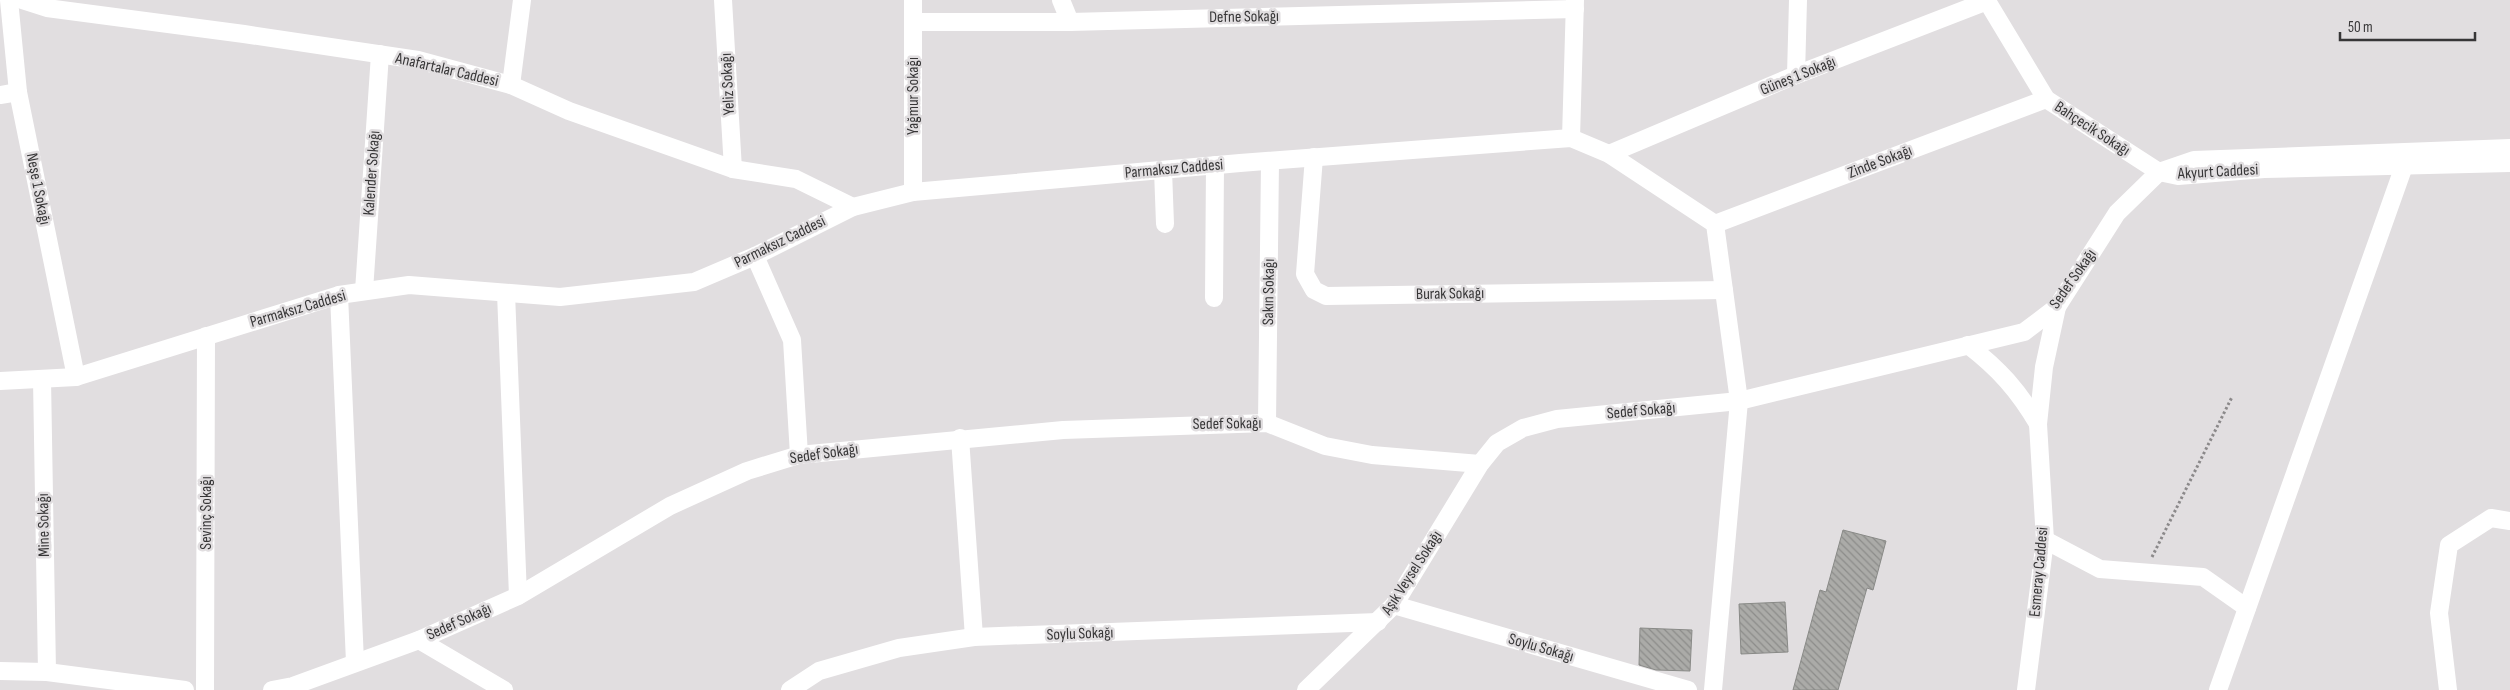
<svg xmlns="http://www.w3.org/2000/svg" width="2510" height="690" font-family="'Sofia Sans Condensed',sans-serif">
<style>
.building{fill:url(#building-back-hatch);stroke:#898a87}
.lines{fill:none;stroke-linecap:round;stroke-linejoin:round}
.path{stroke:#8b898a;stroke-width:3;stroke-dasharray:2.5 2.5;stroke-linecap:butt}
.minor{stroke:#fff;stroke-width:18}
.labels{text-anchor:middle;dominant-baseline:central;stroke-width:5;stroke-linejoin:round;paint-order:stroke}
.street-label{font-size:16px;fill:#373637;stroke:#e1dee0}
</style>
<defs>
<pattern id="building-back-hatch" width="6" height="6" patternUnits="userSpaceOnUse" patternTransform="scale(1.25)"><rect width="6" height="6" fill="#ababa8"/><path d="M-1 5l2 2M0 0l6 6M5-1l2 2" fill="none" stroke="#8c8c8a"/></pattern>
</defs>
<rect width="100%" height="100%" fill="#e1dee0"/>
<g class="building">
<polygon points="1843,530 1886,541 1873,590 1867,588 1838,690 1793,690 1820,590 1826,592"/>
<polygon points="1785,602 1788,652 1741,654 1739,604"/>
<polygon points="1640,628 1692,630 1690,671 1656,670 1639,665"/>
</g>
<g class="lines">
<polyline class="path" points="2152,557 2232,397"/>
<g class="minor">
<polyline points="9,0 18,92 76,377"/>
<polyline points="22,0 47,8 244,34 418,60 511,85 569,111 733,169 796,179 853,207"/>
<polyline points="723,0 733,169"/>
<polyline points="913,0 913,192"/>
<polyline points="1061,0 1070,22"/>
<polyline points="1987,1 2046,99 2159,172 2178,176 2264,169 2510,163"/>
<polyline points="913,22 1070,22 1575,9"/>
<polyline points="1796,75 1798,0"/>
<polyline points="511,85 522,0"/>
<polyline points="0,95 18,92"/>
<polyline points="1571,138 1575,0"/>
<polyline points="1609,154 1796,75 1987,1"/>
<polyline points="1314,157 1305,274 1314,290 1326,296 1724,290"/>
<polyline points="1163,170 1165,224"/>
<polyline points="1715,224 2046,99"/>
<polyline points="755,256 792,340 799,455"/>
<polyline points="364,291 380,54"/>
<polyline points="506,293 518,596"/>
<polyline points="339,295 355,662"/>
<polyline points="1214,298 1215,165"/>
<path d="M1968 345C1999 369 2018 390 2038 424"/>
<polyline points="42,379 47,672"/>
<polyline points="0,381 76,377 339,295 409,285 560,297 694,282 755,256 853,207 913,192 1240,163 1571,138 1609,154 1715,224 1739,401 1713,690"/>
<polyline points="1267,423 1270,161"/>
<polyline points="960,438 974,637"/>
<polyline points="2045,540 2100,569 2203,577 2247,608"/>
<polyline points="1394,605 1688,690"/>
<polyline points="419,640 504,690"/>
<polyline points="0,671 47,672 185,690"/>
<polyline points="205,690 206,336"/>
<polyline points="272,690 293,686 419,640 518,596 670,506 747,471 799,455 1063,430 1267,423 1325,446 1372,455 1480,464"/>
<polyline points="790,690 819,671 899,648 974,637 1378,622"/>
<polyline points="1306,690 1394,605 1480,464 1497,443 1523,428 1557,419 1739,401 2024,332 2057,307 2117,213 2159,172 2194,160 2510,148"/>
<polyline points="2026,690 2045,540 2038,424 2044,367 2057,307"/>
<polyline points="2218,690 2404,166 2404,155"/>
<polyline points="2448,690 2439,613 2449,545 2491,518 2510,521"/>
</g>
</g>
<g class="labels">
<g class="street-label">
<text transform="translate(1244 17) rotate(-1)">Defne Sokağı</text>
<text transform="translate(447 70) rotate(13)">Anafartalar Caddesi</text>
<text transform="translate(1798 76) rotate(-22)">Güneş 1 Sokağı</text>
<text transform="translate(728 84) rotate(-93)">Yeliz Sokağı</text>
<text transform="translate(913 96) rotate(-90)">Yağmur Sokağı</text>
<text transform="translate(2092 129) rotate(33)">Bahçecik Sokağı</text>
<text transform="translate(1880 162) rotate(-21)">Zinde Sokağı</text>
<text transform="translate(1174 169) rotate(-5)">Parmaksız Caddesi</text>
<text transform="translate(2218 172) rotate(-3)">Akyurt Caddesi</text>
<text transform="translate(372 173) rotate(-86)">Kalender Sokağı</text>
<text transform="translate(38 189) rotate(79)">Neşe 1 Sokağı</text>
<text transform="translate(780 242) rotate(-26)">Parmaksız Caddesi</text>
<text transform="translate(2073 279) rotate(-55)">Sedef Sokağı</text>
<text transform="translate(1269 292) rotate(-89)">Sakın Sokağı</text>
<text transform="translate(1450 294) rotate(-1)">Burak Sokağı</text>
<text transform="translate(298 309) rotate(-16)">Parmaksız Caddesi</text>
<text transform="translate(1641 411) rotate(-5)">Sedef Sokağı</text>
<text transform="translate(1227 424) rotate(-1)">Sedef Sokağı</text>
<text transform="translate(824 454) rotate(-8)">Sedef Sokağı</text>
<text transform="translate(206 513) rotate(-90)">Sevinç Sokağı</text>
<text transform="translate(44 525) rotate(-91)">Mine Sokağı</text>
<text transform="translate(2039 572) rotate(-85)">Esmeray Caddesi</text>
<text transform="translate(1412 573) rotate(-57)">Aşık Veysel Sokağı</text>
<text transform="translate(459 622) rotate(-24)">Sedef Sokağı</text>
<text transform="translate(1080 634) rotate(-2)">Soylu Sokağı</text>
<text transform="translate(1541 648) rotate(16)">Soylu Sokağı</text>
</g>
</g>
<path d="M2340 32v8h135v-8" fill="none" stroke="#373637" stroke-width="2.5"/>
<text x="2348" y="32" font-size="15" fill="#373637" stroke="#e1dee0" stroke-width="4" paint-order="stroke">50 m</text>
</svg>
